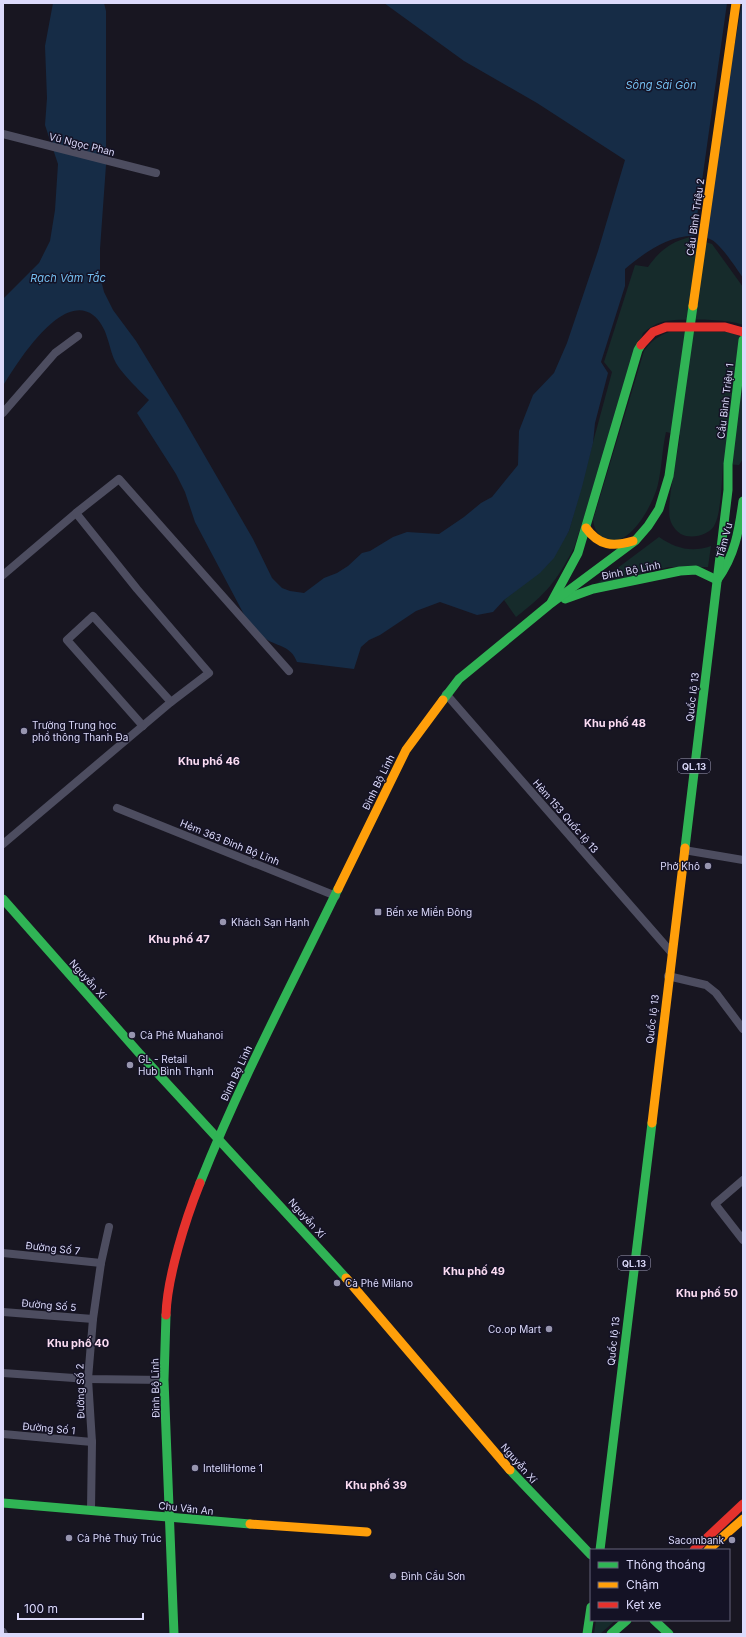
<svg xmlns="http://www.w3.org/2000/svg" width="746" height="1637" font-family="Inter,sans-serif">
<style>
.green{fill:#162b2b}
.water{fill:#162c46}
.pier{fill:#181621}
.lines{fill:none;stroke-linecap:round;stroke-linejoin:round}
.street{stroke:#4d4d60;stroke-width:8}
.fast{stroke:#30b455;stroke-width:9}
.slow{stroke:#ff9f0a;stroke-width:9}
.jam{stroke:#e5322d;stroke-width:9}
.poi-dot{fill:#9795af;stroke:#141225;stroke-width:1.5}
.labels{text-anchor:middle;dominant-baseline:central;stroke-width:3;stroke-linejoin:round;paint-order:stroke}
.shield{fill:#141225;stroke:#a09ebb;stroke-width:1}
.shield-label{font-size:9px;font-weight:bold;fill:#dcdafb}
.street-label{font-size:10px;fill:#dcdafb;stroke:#141225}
.poi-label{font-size:10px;fill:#dcdafb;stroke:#141225;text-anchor:start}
.water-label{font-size:11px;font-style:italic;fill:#74beef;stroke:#141225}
.neighbourhood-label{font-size:11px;font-weight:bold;fill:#fbdcf2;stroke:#141225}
</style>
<rect width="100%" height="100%" fill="#181621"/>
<g class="green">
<path d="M690 237 712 244 743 287V325C729 319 677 318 662 322 655 324 649 328 643 333L574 548C555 583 547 593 516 617L504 600 547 565 569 531 612 372 604 362 635 265 648 267C660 250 671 242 690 237Z"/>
<path d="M669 332H728L743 337V459L739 465 723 464C722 478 721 513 715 524 711 534 696 538 686 536 678 534 672 527 670 519 666 506 678 452 680 435L666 432C662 449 662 467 658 484 654 503 628 553 603 538 596 533 594 527 593 520L644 351C651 341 658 336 669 332Z"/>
<path d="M659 537C675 548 691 553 711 546L708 567H669L595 585Z"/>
<polygon points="596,1620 616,1620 600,1634 594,1634"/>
</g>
<path class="water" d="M53 3H104L106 11V165L100 249V276L104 292 113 310 136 341 180 413 253 539 272 578 282 588 290 591 304 593 324 578 337 573 348 566 362 553 370 551 393 537 407 532 439 534 464 517 481 503 492 497 518 465 519 431 533 395 554 373 567 343 598 251 625 160 537 103 464 61 384 3H743V278C737 269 721 245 712 240 682 226 647 250 625 269V286L601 362 608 373 595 423 593 443 582 487 569 531 554 558 540 573 504 600 493 612 477 615 440 602 416 611 380 635 369 640 361 647 354 669 297 662C291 646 279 647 266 639 259 635 254 628 248 622L195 522 185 492 176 474 137 413 149 400C140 391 120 372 115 361 108 346 108 327 93 315 61 291 16 365 3 386V299L39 263 50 241 55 210 58 164 45 125 47 98 45 46Z"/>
<polygon class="pier" points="727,3 742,3 700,239 694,238"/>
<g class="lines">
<g class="street">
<polyline points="3,134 156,173"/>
<polyline points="3,413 55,353 78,336"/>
<polyline points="3,575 76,513"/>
<polyline points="446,694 671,952"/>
<polyline points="143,726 67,640 93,616 171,702"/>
<polyline points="117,808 336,896"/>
<polyline points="3,844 171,702 209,673 137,589 76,513 119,479 289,671"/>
<polyline points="684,850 743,860"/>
<polyline points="668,976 706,985 716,993 743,1029"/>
<polyline points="743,1180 715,1204 743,1240"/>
<polyline points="3,1253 101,1263"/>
<polyline points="3,1312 93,1319"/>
<polyline points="3,1373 88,1379 164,1380"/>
<polyline points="3,1434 92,1442"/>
<polyline points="91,1509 92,1442 88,1379 93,1319 101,1263 109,1227"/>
<polyline points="3,1632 4,1634"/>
</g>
<g class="fast">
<path d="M717 580C735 556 739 530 743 501"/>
<polyline points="565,599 593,589 680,571 696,570 717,580"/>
<polyline points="551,603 578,553 638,350 641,345"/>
<polyline points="443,700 459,679 549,605 635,541 648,526 659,509 669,476 693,306"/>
<polyline points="685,848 728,490 728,464 743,340"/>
<polyline points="3,899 139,1053 346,1278"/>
<path d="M200 1183C240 1082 291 986 338 889"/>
<polyline points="166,1315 164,1380 174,1634"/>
<polyline points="510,1470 591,1555"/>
<polyline points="3,1503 250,1524"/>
<polyline points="600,1550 652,1123"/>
<polyline points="654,1620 669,1634"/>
<polyline points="587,1634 591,1607"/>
<polyline points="611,1634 627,1620"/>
</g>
<g class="slow">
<polyline points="693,306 736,3"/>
<path d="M586 528C599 546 613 547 633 541"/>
<polyline points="338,889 406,750 443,700"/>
<polyline points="652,1123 685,848"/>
<polyline points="346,1278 510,1470"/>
<polyline points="250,1524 367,1532"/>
<polyline points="708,1550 743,1519"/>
</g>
<g class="jam">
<polyline points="641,345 653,332 666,327 725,327 743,332"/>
<path d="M166 1315C167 1277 186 1218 200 1183"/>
<polyline points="694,1550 743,1504"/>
</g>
</g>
<g class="poi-dot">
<circle cx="24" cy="731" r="4"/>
<circle cx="708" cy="866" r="4"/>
<rect x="374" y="908" width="8" height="8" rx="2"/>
<circle cx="223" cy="922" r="4"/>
<circle cx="132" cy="1035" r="4"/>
<circle cx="130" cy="1065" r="4"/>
<circle cx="337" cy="1283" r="4"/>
<circle cx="549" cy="1329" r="4"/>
<circle cx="195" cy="1468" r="4"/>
<circle cx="69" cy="1538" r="4"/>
<circle cx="732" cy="1540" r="4"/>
<circle cx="393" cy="1576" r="4"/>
</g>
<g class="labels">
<g class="shield">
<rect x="678" y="759" width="32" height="14" rx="3"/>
<rect x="618" y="1256" width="32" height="14" rx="3"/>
</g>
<g class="shield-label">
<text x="694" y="766">QL.13</text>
<text x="634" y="1263">QL.13</text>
</g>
<g class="street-label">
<text transform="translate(82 144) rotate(14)">Vũ Ngọc Phan</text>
<text transform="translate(695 217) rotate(-82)">Cầu Bình Triệu 2</text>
<text transform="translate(725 401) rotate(-83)">Cầu Bình Triệu 1</text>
<text transform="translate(724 540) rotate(-75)">Tầm Vu</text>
<text transform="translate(631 570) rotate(-11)">Đinh Bộ Lĩnh</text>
<text transform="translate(692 697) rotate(-83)">Quốc lộ 13</text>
<text transform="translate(378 782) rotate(-64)">Đinh Bộ Lĩnh</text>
<text transform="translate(566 816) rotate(49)">Hẻm 153 Quốc lộ 13</text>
<text transform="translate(230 842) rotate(22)">Hẻm 363 Đinh Bộ Lĩnh</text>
<text transform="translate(88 979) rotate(48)">Nguyễn Xí</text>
<text transform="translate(652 1019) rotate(-83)">Quốc lộ 13</text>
<text transform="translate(236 1073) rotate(-65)">Đinh Bộ Lĩnh</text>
<text transform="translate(307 1218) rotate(48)">Nguyễn Xí</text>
<text transform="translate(53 1248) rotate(6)">Đường Số 7</text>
<text transform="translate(49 1305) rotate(5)">Đường Số 5</text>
<text transform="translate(613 1341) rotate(-84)">Quốc lộ 13</text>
<text transform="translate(155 1388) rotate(-91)">Đinh Bộ Lĩnh</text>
<text transform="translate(80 1391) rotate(-91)">Đường Số 2</text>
<text transform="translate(49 1428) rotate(5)">Đường Số 1</text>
<text transform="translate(519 1463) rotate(49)">Nguyễn Xí</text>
<text transform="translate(186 1508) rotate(6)">Chu Văn An</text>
</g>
<g class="poi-label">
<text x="32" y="725">Trường Trung học<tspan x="32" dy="12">phổ thông Thanh Đa</tspan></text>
<text x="700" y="866" text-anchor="end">Phở Khô</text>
<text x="386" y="912">Bến xe Miền Đông</text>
<text x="231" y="922">Khách Sạn Hạnh</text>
<text x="140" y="1035">Cà Phê Muahanoi</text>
<text x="138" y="1059">GL - Retail<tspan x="138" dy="12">Hub Bình Thạnh</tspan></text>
<text x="345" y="1283">Cà Phê Milano</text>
<text x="541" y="1329" text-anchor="end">Co.op Mart</text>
<text x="203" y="1468">IntelliHome 1</text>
<text x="77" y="1538">Cà Phê Thuỷ Trúc</text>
<text x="724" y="1540" text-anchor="end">Sacombank</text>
<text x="401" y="1576">Đình Cầu Sơn</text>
</g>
<g class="water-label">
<text x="661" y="85">Sông Sài Gòn</text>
<text x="68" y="278">Rạch Vàm Tắc</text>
</g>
<g class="neighbourhood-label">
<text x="615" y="723">Khu phố 48</text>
<text x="209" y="761">Khu phố 46</text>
<text x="179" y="939">Khu phố 47</text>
<text x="474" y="1271">Khu phố 49</text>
<text x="707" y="1293">Khu phố 50</text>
<text x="78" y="1343">Khu phố 40</text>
<text x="376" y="1485">Khu phố 39</text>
</g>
</g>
<rect width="746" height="1637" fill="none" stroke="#dcdafb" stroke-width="8"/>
<rect x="590" y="1549" width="140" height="72" fill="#141225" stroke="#64627b"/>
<rect x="598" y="1562" width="20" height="6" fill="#30b455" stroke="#64627b"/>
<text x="626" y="1569" font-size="12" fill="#dcdafb">Thông thoáng</text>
<rect x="598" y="1582" width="20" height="6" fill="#ff9f0a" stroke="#64627b"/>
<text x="626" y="1589" font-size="12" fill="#dcdafb">Chậm</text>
<rect x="598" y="1602" width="20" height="6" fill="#e5322d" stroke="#64627b"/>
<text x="626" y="1609" font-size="12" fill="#dcdafb">Kẹt xe</text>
<path d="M18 1613v6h125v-6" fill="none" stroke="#dcdafb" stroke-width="2"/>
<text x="24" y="1613" font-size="12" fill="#dcdafb" stroke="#141225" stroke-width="3" paint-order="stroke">100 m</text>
</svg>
